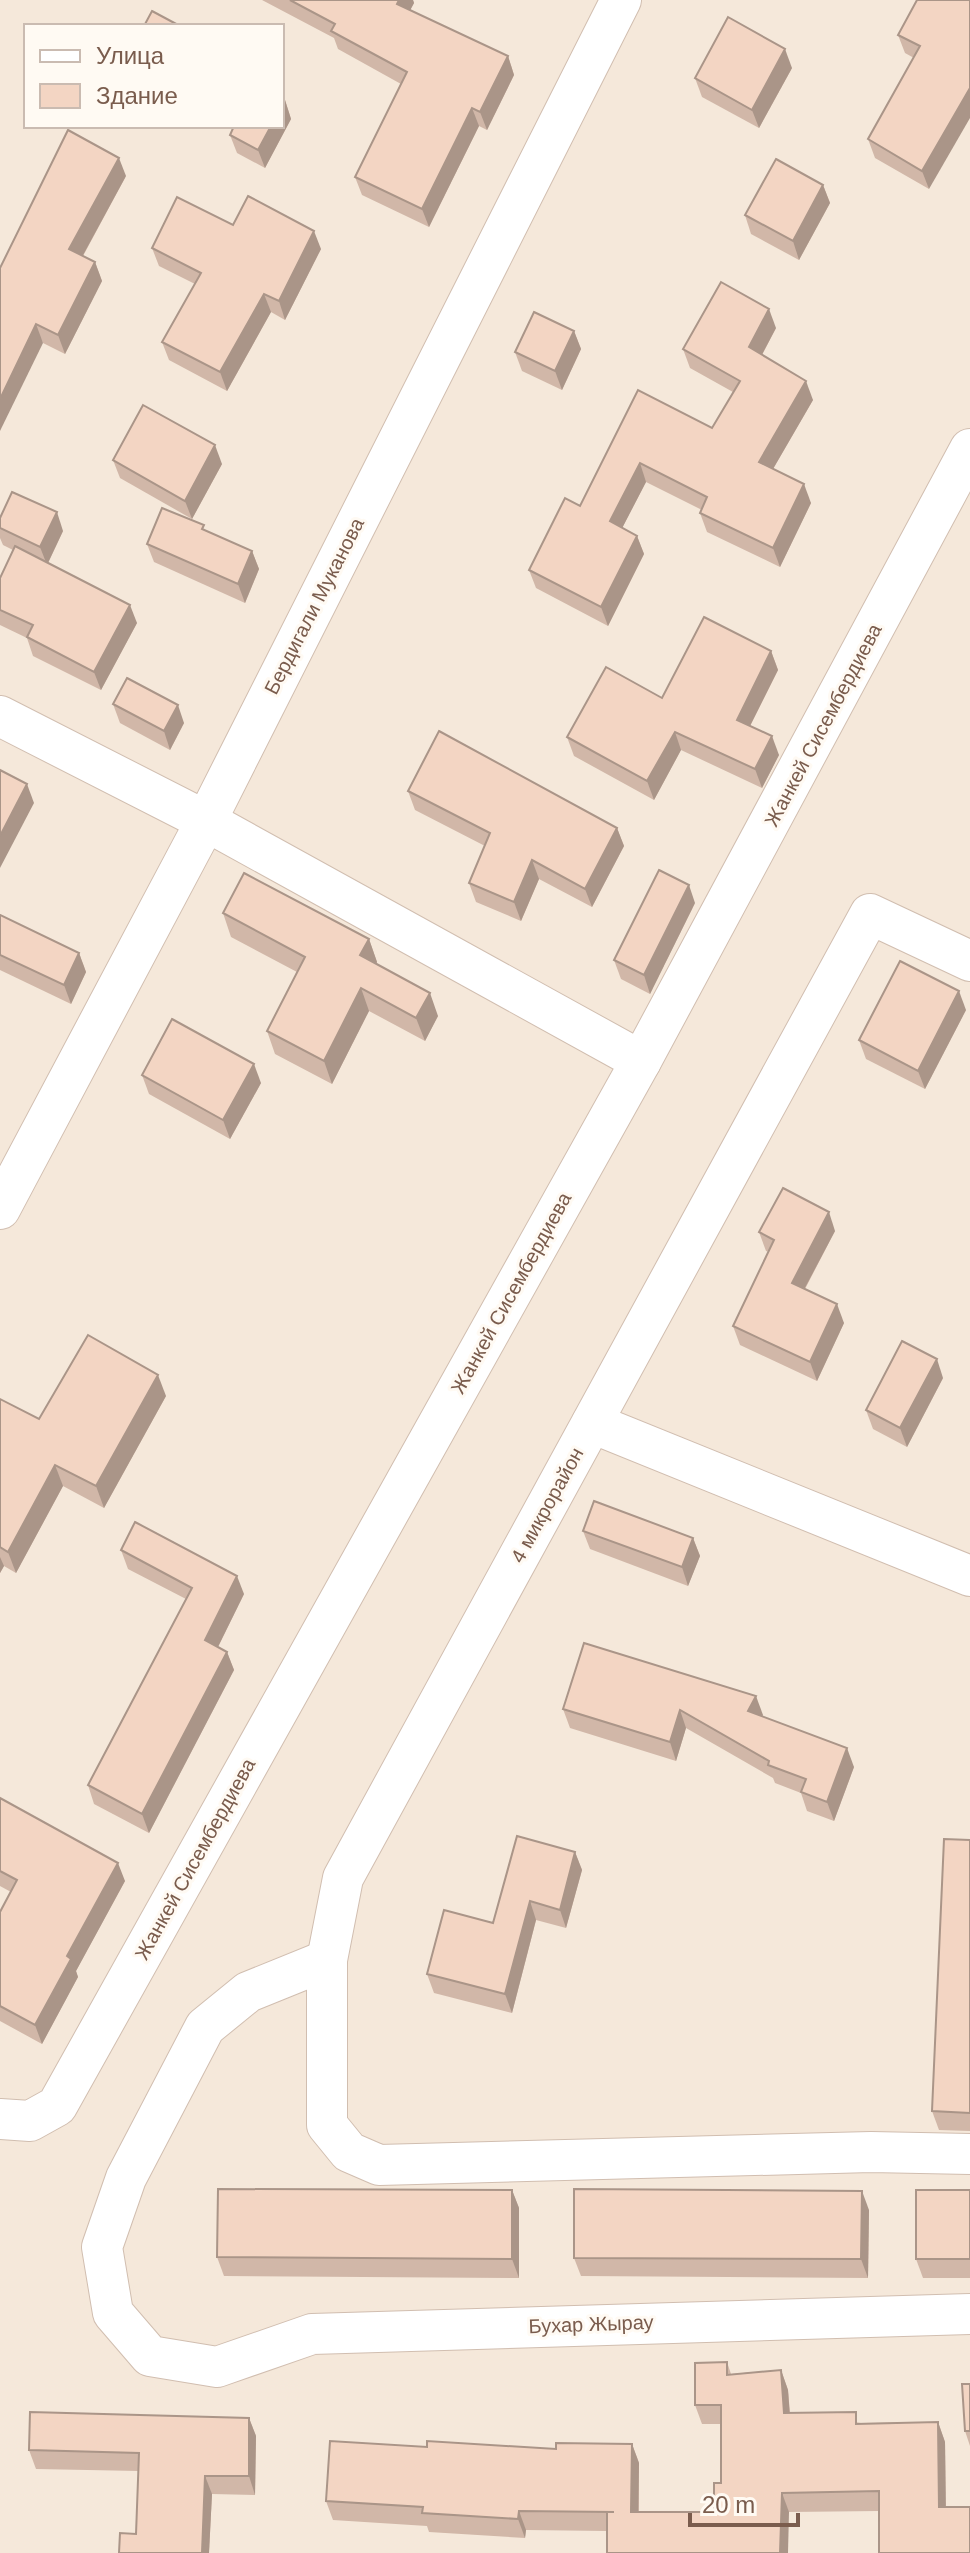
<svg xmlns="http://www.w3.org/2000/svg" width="970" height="2553" font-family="Helvetica,sans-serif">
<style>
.residential{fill:#f5e8da;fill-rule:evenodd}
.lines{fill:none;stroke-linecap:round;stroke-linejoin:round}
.street-casing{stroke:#d1beb0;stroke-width:42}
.street{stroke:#fff;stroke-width:40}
.wall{fill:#d1b7a8}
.shaded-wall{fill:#aa9588}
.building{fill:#f3d5c3;stroke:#aa9588;stroke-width:2}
.labels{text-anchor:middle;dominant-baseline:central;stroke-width:6;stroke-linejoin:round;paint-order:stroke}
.street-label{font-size:20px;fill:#7a5c4d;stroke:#fffaf3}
</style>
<rect width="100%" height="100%" fill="#fdf6ec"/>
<path class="residential" d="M0 0H970V2553H0ZM26 26H282V126H26Z"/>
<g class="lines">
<defs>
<g id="street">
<polyline points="0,716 206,821 641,1061"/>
<polyline points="970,961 870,914 343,1878 327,1960 327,2125 349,2152 379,2165 871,2152 970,2154"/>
<polyline points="0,1209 206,821 621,0"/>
<polyline points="592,1423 970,1576"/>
<polyline points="327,1960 248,1992 205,2027 126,2178 102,2247 113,2313 150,2356 217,2367 312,2334 970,2314"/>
<polyline points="0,2119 30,2121 57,2106 641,1061 970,449"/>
</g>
</defs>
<use href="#street" class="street-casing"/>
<use href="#street" class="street"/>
</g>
<g class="wall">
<polygon points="262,0 413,0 414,3 410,10 508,56 514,75 487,130 479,126 429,227 362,195 355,177 401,84 338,49 334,38"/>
<polygon points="917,0 929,189 875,158 868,139 914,58 905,53 898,35"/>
<polygon points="792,68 759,128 702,97 695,78"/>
<polygon points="285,100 291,119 265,168 237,153 230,135"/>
<polygon points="126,176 83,256 95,262 102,281 65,354 43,343 0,268"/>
<polygon points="823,185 830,203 799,260 751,234 745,215"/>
<polygon points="233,225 321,249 285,320 271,312 227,391 169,360 162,342 195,284 159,266 152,248"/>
<polygon points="776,328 762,355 813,400 773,469 811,503 780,567 707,532 700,513 702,510 646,482 622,528 637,536 644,554 608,626 536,588 529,570 580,506 638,390 712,428 733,392 690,368 683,349"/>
<polygon points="574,331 581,349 562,390 522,371 515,352"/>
<polygon points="113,460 222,464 192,519 120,478"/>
<polygon points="0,518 63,531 48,563 137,623 101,690 33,656 27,638 0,625 0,578 13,550 3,545 0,538"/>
<polygon points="206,531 252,551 259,569 245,603 154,562 147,544"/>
<polygon points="771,651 778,670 750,726 779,755 762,788 681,750 654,800 574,756 567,737"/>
<polygon points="113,704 184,723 170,750 120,723"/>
<polygon points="408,791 617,828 624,846 592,907 539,879 521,921 476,902 469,883 485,846 415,810"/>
<polygon points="695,903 650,994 621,979 614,960"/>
<polygon points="223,913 369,939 377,962 376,964 438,1016 425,1041 369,1011 332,1084 275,1054 267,1031 297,972 231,937"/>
<polygon points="0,915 79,953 86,972 71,1004 0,970"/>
<polygon points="966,1010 925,1089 866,1059 859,1040"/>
<polygon points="142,1075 261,1083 230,1139 149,1094"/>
<polygon points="835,1231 805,1289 844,1323 817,1381 740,1345 733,1326 769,1252 766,1251 759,1232"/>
<polygon points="943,1378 907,1447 873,1429 866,1410"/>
<polygon points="166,1396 104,1508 63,1486 16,1573 4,1566 0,1573 0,1399 39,1419"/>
<polygon points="583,1531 693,1538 700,1556 688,1586 590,1549"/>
<polygon points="121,1550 244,1594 218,1647 227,1652 234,1670 149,1833 94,1804 88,1785 186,1599 128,1569"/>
<polygon points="584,1643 763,1715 762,1716 854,1767 834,1821 807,1811 801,1793 775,1783 773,1778 686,1728 676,1761 570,1728 563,1709"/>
<polygon points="0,1798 125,1881 76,1971 78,1977 42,2044 0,2021 0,1912 11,1892 0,1886"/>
<polygon points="970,1840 970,2131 939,2130 932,2111"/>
<polygon points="575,1852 582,1870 566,1928 536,1920 512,2013 434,1993 427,1974 493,1923"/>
<polygon points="512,2190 519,2208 519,2278 224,2276 217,2257"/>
<polygon points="970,2190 970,2278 923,2278 916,2259"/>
<polygon points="869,2210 868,2278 581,2276 574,2258"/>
<polygon points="727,2362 731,2374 781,2370 788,2390 790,2413 861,2423 938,2422 945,2442 946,2507 879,2511 789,2512 607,2531 526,2530 525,2538 429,2532 427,2526 333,2520 326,2501 427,2447 556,2449 632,2444 639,2463 639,2512 714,2512 721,2483 721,2424 702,2424 695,2405"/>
<polygon points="970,2384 970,2446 965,2431"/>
<polygon points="249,2418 256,2436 255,2495 212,2494 209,2553 119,2553 136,2534 139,2471 36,2469 29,2450"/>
</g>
<g class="shaded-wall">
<polygon points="399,0 413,0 414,3 404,22 397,4"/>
<polygon points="785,49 792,68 759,128 752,110"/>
<polygon points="508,56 514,75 487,130 480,112"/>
<polygon points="970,88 970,118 929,189 922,171"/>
<polygon points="285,100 291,119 265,168 258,150 271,126 282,126 282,105"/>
<polygon points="472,108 479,126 429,227 422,209"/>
<polygon points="119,158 126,176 76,268 69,249"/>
<polygon points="823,185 830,203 799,260 793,241"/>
<polygon points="314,231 321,249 285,320 279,301"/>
<polygon points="95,262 102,281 65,354 58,335"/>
<polygon points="264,294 271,312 227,391 220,372"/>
<polygon points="769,309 776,328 756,366 749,347"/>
<polygon points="36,324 43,343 0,431 0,399"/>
<polygon points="574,331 581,349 562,390 555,371"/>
<polygon points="806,381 813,400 766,481 759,462"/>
<polygon points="215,445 222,464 192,519 185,501"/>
<polygon points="640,463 646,482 616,540 610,521"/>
<polygon points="804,484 811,503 780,567 773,548"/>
<polygon points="57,512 63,531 47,565 40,547"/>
<polygon points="637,536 644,554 608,626 601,607"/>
<polygon points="252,551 259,569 245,603 238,584"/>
<polygon points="130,605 137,623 101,690 94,672"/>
<polygon points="771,651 778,670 744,738 737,720"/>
<polygon points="178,705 184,723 170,750 164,731"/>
<polygon points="675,732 681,750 654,800 647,781"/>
<polygon points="772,736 779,755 762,788 755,769"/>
<polygon points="27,784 34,803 0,868 0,836"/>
<polygon points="617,828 624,846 592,907 585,889"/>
<polygon points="532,860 539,879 521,921 514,902"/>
<polygon points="689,885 695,903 650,994 644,975"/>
<polygon points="369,939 377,962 368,978 360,955"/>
<polygon points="79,953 86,972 71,1004 64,985"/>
<polygon points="361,988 369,1011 332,1084 324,1061"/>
<polygon points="959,991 966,1010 925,1089 918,1071"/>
<polygon points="430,993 438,1016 425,1041 416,1018"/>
<polygon points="254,1064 261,1083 230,1139 223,1120"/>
<polygon points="829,1212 835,1231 798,1301 792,1283"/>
<polygon points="837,1304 844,1323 817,1381 810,1362"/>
<polygon points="937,1359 943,1378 907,1447 900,1428"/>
<polygon points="158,1375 166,1396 104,1508 96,1486"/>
<polygon points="55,1465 63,1486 16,1573 8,1552"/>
<polygon points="693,1538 700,1556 688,1586 682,1567"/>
<polygon points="0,1557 4,1566 0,1573"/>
<polygon points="237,1576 244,1594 212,1659 205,1640"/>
<polygon points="227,1652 234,1670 149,1833 142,1814"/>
<polygon points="756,1696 763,1715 754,1729 748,1711"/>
<polygon points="680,1710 686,1728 676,1761 670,1742"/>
<polygon points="847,1748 854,1767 834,1821 827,1802"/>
<polygon points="575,1852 582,1870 566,1928 560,1910"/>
<polygon points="118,1863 125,1881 76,1971 78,1977 42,2044 35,2025 67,1956"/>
<polygon points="530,1901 536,1920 512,2013 505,1994"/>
<polygon points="512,2190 519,2208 519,2278 512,2259"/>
<polygon points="862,2191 869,2210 868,2278 861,2259"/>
<polygon points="781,2370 788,2390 791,2432 784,2413"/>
<polygon points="249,2418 256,2436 255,2495 249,2476"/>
<polygon points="938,2422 945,2442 946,2526 939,2507"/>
<polygon points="632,2444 639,2463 638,2531 631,2512"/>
<polygon points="205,2476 212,2494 209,2553 202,2553"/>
<polygon points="782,2493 789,2512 788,2553 780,2553"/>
<polygon points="519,2511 526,2530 525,2538 518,2519"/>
</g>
<g class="building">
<polygon points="290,0 399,0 397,4 508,56 480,112 472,108 422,209 355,177 407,72 331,31 335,24"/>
<polygon points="917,0 970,0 970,88 922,171 868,139 920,46 898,35"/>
<polygon points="152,11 180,26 144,26"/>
<polygon points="728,17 785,49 752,110 695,78"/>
<polygon points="234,126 271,126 258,150 230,135"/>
<polygon points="68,130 119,158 69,249 95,262 58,335 36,324 0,399 0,268"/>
<polygon points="776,159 823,185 793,241 745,215"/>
<polygon points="248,196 314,231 279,301 264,294 220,372 162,342 201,273 152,248 177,197 233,225"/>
<polygon points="721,282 769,309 749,347 806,381 759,462 804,484 773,548 700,513 707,497 640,463 610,521 637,536 601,607 529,570 565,498 580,506 638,390 712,428 740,381 683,349"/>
<polygon points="534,312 574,331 555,371 515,352"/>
<polygon points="143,405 215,445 185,501 113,460"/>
<polygon points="12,492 57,512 40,547 0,528 0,518"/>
<polygon points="162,508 204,525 202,529 252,551 238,584 147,544"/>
<polygon points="15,546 130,605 94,672 27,637 33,625 0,610 0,578"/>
<polygon points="704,617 771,651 737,720 772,736 755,769 675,732 647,781 567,737 606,667 662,698"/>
<polygon points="127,678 178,705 164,731 113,704"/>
<polygon points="439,731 617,828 585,889 532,860 514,902 469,883 490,833 408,791"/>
<polygon points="0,770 27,784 0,836"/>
<polygon points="659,870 689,885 644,975 614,960"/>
<polygon points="244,873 369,939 360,955 430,993 416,1018 361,988 324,1061 267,1031 305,957 223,913"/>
<polygon points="0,915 79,953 64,985 0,955"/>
<polygon points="900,961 959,991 918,1071 859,1040"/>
<polygon points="172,1019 254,1064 223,1120 142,1075"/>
<polygon points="783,1188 829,1212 792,1283 837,1304 810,1362 733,1326 774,1240 759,1232"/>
<polygon points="88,1335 158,1375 96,1486 55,1465 8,1552 0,1547 0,1399 39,1419"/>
<polygon points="902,1341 937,1359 900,1428 866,1410"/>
<polygon points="594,1501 693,1538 682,1567 583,1531"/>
<polygon points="135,1522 237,1576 205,1640 227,1652 142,1814 88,1785 192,1588 121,1550"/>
<polygon points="584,1643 756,1696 748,1711 847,1748 827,1802 801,1792 806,1779 768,1765 769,1761 680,1710 670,1742 563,1709"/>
<polygon points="0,1798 118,1863 67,1956 71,1959 35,2025 0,2006 0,1912 17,1880 0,1871"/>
<polygon points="517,1836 575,1852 560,1910 530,1901 505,1994 427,1974 444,1910 493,1923"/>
<polygon points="944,1839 970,1840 970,2113 932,2111"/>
<polygon points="218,2189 512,2190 512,2259 217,2257"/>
<polygon points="574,2189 862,2191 861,2259 574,2258"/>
<rect x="916" y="2190" width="54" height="69"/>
<polygon points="727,2362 727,2375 781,2370 784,2413 856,2412 856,2424 938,2422 939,2507 970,2507 970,2553 879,2553 879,2491 782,2493 780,2553 607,2553 607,2512 614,2512 519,2511 518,2519 422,2513 423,2507 326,2501 330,2441 427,2447 427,2441 556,2449 556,2443 632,2444 631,2512 714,2512 714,2483 721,2483 721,2405 695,2405 695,2363"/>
<polygon points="962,2384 970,2384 970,2431 965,2431"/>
<polygon points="30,2412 249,2418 249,2476 205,2476 202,2553 119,2553 120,2533 136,2534 139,2453 29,2450"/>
</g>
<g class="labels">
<g class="street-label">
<text transform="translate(314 606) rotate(-63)">Бердигали Муканова</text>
<text transform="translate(823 725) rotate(-62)">Жанкей Сисембердиева</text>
<text transform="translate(511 1293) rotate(-61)">Жанкей Сисембердиева</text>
<text transform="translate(547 1505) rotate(-61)">4 микрорайон</text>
<text transform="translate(195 1859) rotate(-61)">Жанкей Сисембердиева</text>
<text transform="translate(591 2324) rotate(-2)">Бухар Жырау</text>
</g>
</g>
<rect x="24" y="24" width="260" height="104" fill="#fffaf3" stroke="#cabbb1" stroke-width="2"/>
<rect x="40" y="50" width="40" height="12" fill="#ffffff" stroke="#cabbb1" stroke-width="2"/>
<text x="96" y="64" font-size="24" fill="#7a5c4d">Улица</text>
<rect x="40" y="84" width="40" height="24" fill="#f3d5c3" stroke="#cabbb1" stroke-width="2"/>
<text x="96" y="104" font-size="24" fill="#7a5c4d">Здание</text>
<path d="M690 2513v12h108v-12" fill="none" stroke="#7a5c4d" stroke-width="4"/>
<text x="702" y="2513" font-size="24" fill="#7a5c4d" stroke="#fffaf3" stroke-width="6" paint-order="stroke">20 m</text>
</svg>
